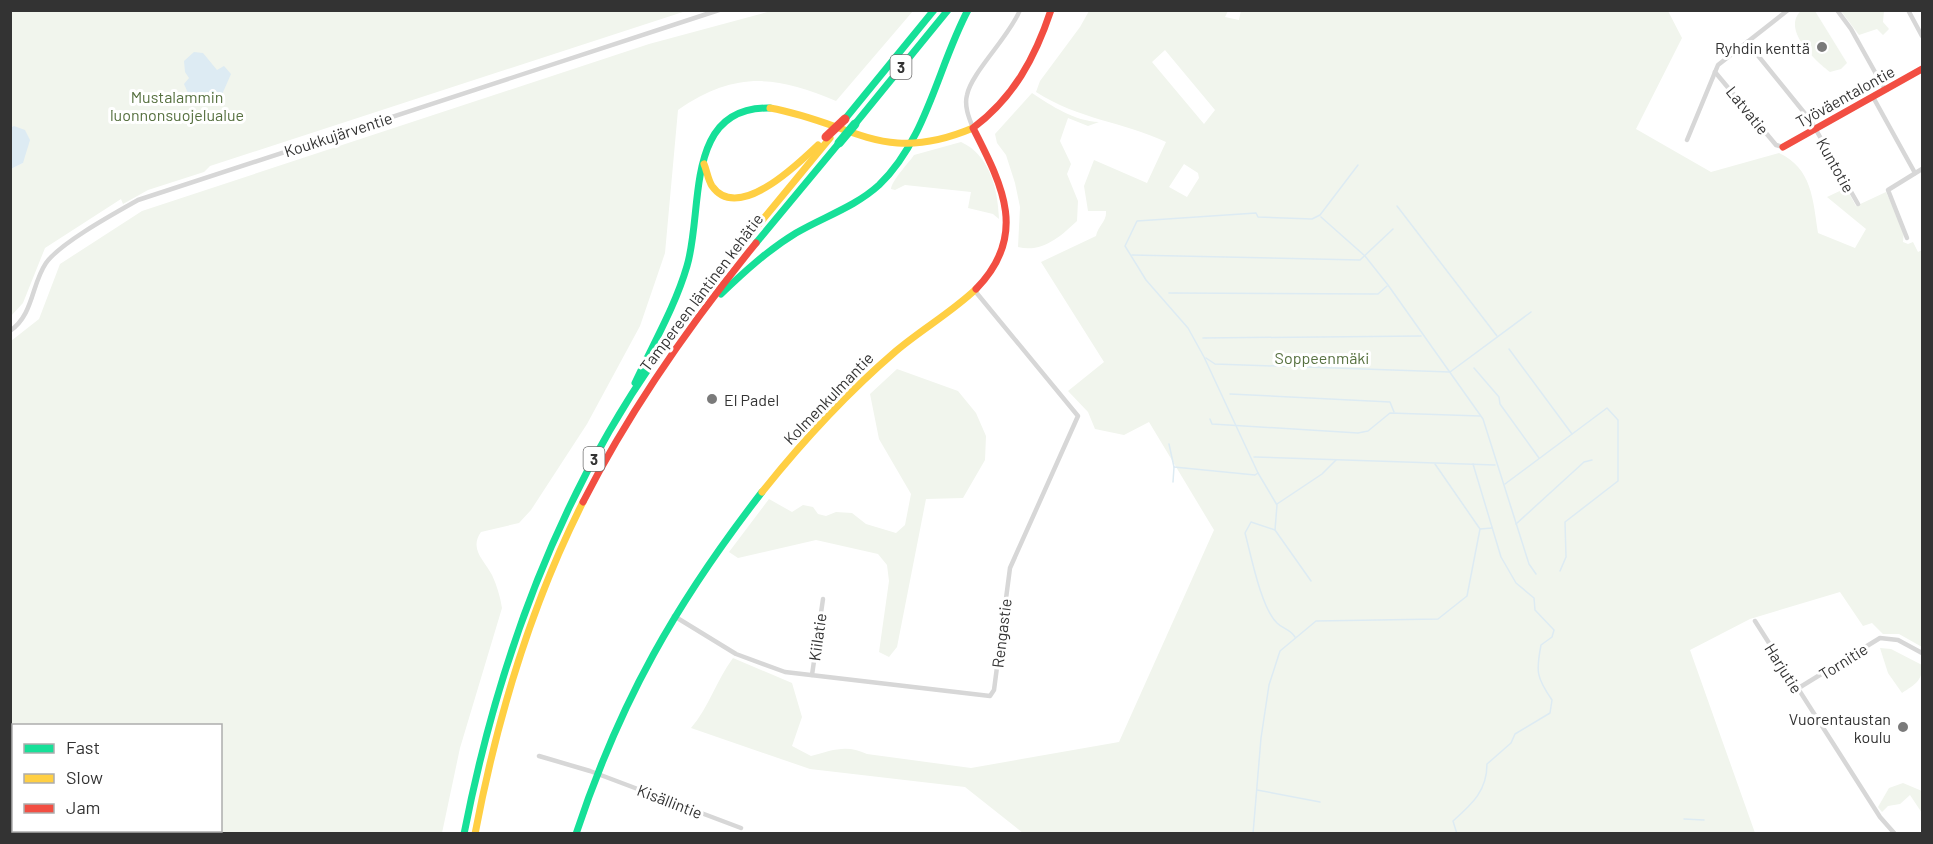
<svg xmlns="http://www.w3.org/2000/svg" width="1933" height="844" font-family="Barlow,sans-serif">
<style>
.green{fill:#f1f5ed;fill-rule:evenodd}
.water{fill:#ddebf3}
.lines{fill:none;stroke-linecap:round;stroke-linejoin:round}
.stream{stroke:#ddebf3;stroke-width:1.5}
.street{stroke:#d7d7d7;stroke-width:4.5}
.fast{stroke:#16e098;stroke-width:7}
.slow{stroke:#ffcf43;stroke-width:7}
.jam{stroke:#f24e42;stroke-width:7}
.fast-bridge{stroke:#16e098;stroke-width:9}
.jam-bridge{stroke:#f24e42;stroke-width:9}
.poi-dot{fill:#7a7a7a;stroke:#fff;stroke-width:2}
.labels{text-anchor:middle;dominant-baseline:central;stroke-width:6;stroke-linejoin:round;paint-order:stroke}
.shield{fill:#fff;stroke:#707070;stroke-width:1.5}
.shield-label{font-size:15px;font-weight:bold;fill:#333}
.poi-label{font-size:16px;fill:#333;stroke:#fff;text-anchor:end}
.park-label{font-size:16px;fill:#56703f;stroke:#fff}
.street-label{font-size:16px;fill:#333;stroke:#fff}
</style>
<rect width="100%" height="100%" fill="#fff"/>
<g class="green">
<path d="M1241 10 1668 11 1682 38 1636 129 1711 172 1779 153C1812 168 1813 200 1818 233L1855 248 1866 229 1827 197 1846 188 1856 206 1886 192 1904 231 1903 242 1908 244 1913 242 1918 252 1922 250V647L1899 634H1883L1872 623 1863 626 1840 592 1750 619 1690 650 1755 833H1023L965 787 810 769 691 728C709 707 716 681 733 658L792 683 802 717 792 746 811 756C832 750 847 744 867 754L971 768 1119 742 1214 530 1149 422 1124 435 1095 429 1088 412 1068 391 1104 362 1041 262 1096 236C1098 226 1107 221 1106 211H1088L1084 186 1094 160 1147 183 1166 142C1121 121 1080 120 1036 92L1040 81 1080 27 1089 11H1228L1225 17 1239 20ZM1165 50 1215 110 1204 124 1152 62ZM1184 164 1198 173 1199 178 1187 197 1169 187Z"/>
<path d="M1802 10 1815 11 1847 63 1841 69 1830 72C1815 61 1780 28 1802 10Z"/>
<polygon points="11,11 686,11 210,166 204,172 148,190 123,204 121,199 45,248 23,303 11,316 11,169 23,163 14,126 11,127"/>
<path d="M771 11H913L836 101C775 75 735 71 678 110L665 253 640 326 587 424 531 510 519 523 481 532C469 549 484 560 492 575 497 586 500 596 502 608L460 748 442 833H11V341L39 319 60 264 142 211 649 44ZM14 726H220V830H14Z"/>
<polygon points="1841,11 1884,11 1883,22 1889,29 1883,35 1877,29 1859,35"/>
<path d="M1032 93C1052 106 1074 121 1099 122L1088 126 1068 118 1060 141 1071 164 1067 174 1078 201 1077 221C1060 237 1042 253 1018 247L1020 207 1015 183 1006 155 997 143 995 134Z"/>
<path d="M961 142C990 155 998 190 999 219L993 214 968 208 971 192 905 185 895 190 891 189C892 180 908 164 914 155Z"/>
<polygon points="897,369 958,391 976,413 986,436 985,460 963,498 926,499 897,647 889,657 879,652 889,581 887,565 878,554 816,540 738,558 729,552 769,499 792,512 803,505 813,507 818,514 826,516 836,512 852,513 866,524 896,533 905,525 911,494 879,439 870,394"/>
<path d="M1880 648 1891 649 1922 665C1923 681 1914 685 1902 693L1888 673Z"/>
<polygon points="1903,783 1922,791 1922,813 1910,795 1900,804 1888,806 1882,812 1878,807 1889,788"/>
</g>
<g class="water">
<polygon points="194,52 203,53 217,70 224,66 231,74 220,99 213,98 206,106 191,100 184,84 189,78 185,72 184,61"/>
<polygon points="14,126 25,130 30,140 23,163 11,169 11,127"/>
</g>
<g class="lines">
<g class="stream">
<polyline points="1397,206 1497,336"/>
<polyline points="1321,217 1365,256 1388,285 1483,419 1529,564 1536,574"/>
<polyline points="1132,255 1360,260 1393,229"/>
<polyline points="1169,293 1378,294 1387,286"/>
<polyline points="1203,338 1421,336"/>
<polyline points="1509,349 1572,434"/>
<polyline points="1206,358 1215,364 1450,372 1531,312"/>
<polyline points="1474,368 1499,397 1500,404 1539,458"/>
<polyline points="1230,394 1390,402 1394,412"/>
<polyline points="1210,419 1212,424 1358,433 1368,431 1390,413 1480,416"/>
<polyline points="1169,444 1174,467 1173,482"/>
<polyline points="1254,457 1495,465"/>
<polyline points="1435,464 1480,529 1492,528"/>
<polyline points="1174,467 1255,475 1258,473"/>
<polyline points="1505,484 1607,408 1618,420 1618,481 1565,522 1566,557 1560,571"/>
<polyline points="1277,504 1322,474 1336,460"/>
<polyline points="1516,524 1584,462 1592,460"/>
<path d="M1275 530 1251 522 1245 533C1251 555 1261 608 1277 623 1283 629 1290 629 1295 637"/>
<polyline points="1311,581 1275,530 1277,505 1258,473 1204,357 1188,328 1146,280 1125,246 1137,221 1256,213 1258,217 1312,219 1320,215 1358,165"/>
<polyline points="1257,790 1320,802"/>
<polyline points="1684,819 1704,820"/>
<polyline points="187,830 188,834"/>
<polyline points="1253,834 1261,738 1269,685 1280,651 1316,621 1438,619 1467,596 1480,529"/>
<path d="M1457 834 1453 821C1472 804 1487 791 1487 764L1511 743 1515 734 1550 713 1552 700C1536 677 1536 671 1541 645L1552 637 1554 630 1535 610 1534 598 1516 583 1501 557 1473 464"/>
</g>
<g class="street">
<polyline points="1837,10 1851,29 1885,90"/>
<polyline points="1908,10 1922,36"/>
<polyline points="1747,42 1811,121 1858,204"/>
<polyline points="1715,72 1776,145 1783,147"/>
<polyline points="1873,97 1915,173"/>
<path d="M973 128C969 118 964 106 967 95 971 73 1009 37 1020 10"/>
<polyline points="1687,140 1718,65 1788,10"/>
<polyline points="1907,238 1888,190 1922,169"/>
<path d="M10 331C34 314 31 285 46 263 60 243 115 213 138 200L719 10"/>
<polyline points="674,616 736,654 785,672 990,696 994,690 1010,568 1078,416 975,291"/>
<polyline points="1755,621 1880,817 1895,834"/>
<polyline points="812,675 823,599"/>
<polyline points="1797,689 1880,638 1898,640 1922,653"/>
<polyline points="539,756 590,771 741,828"/>
</g>
<g class="fast">
<polyline points="845,119 934,10"/>
<polyline points="855,124 948,10"/>
<polyline points="756,243 839,143"/>
<path d="M721 294C744 272 768 250 796 233 823 217 855 207 879 185 927 139 938 66 968 10"/>
<path d="M635 383C653 344 675 307 687 266 704 210 683 106 770 108"/>
<path d="M464 834C497 665 556 502 655 359"/>
<path d="M576 834C620 701 676 603 762 492"/>
</g>
<g class="slow">
<path d="M770 108C854 123 883 166 973 128"/>
<path d="M704 164C707 171 708 180 712 186 738 223 798 164 818 145"/>
<polyline points="655,359 722,269 830,138"/>
<path d="M762 492C802 442 847 393 896 351 922 329 952 312 976 289"/>
<path d="M475 834C497 718 530 607 583 502"/>
</g>
<g class="jam">
<polyline points="1783,147 1922,69"/>
<path d="M976 289C1029 235 1002 185 973 128 1014 97 1035 58 1051 10"/>
<path d="M583 502C631 408 690 324 756 243"/>
</g>
<polyline class="fast-bridge" points="839,143 855,124"/>
<polyline class="jam-bridge" points="826,137 845,119"/>
</g>
<g class="poi-dot">
<circle cx="1822" cy="47" r="6"/>
<circle cx="712" cy="399" r="6"/>
<circle cx="1903" cy="727" r="6"/>
</g>
<g class="labels">
<g class="shield">
<rect x="890.5" y="55" width="21" height="24" rx="4.5"/>
<rect x="583.5" y="447" width="21" height="24" rx="4.5"/>
</g>
<g class="shield-label">
<text x="901" y="67">3</text>
<text x="594" y="459">3</text>
</g>
<g class="poi-label">
<text x="1810" y="47">Ryhdin kenttä</text>
<text x="724" y="399" text-anchor="start">El Padel</text>
<text x="1891" y="718">Vuorentaustan<tspan x="1891" dy="18">koulu</tspan></text>
</g>
<g class="park-label">
<text x="177" y="96">Mustalammin<tspan x="177" dy="18">luonnonsuojelualue</tspan></text>
<text x="1322" y="357">Soppeenmäki</text>
</g>
<g class="street-label">
<text transform="translate(1845 96) rotate(-29)">Työväentalontie</text>
<text transform="translate(1748 110) rotate(51)">Latvatie</text>
<text transform="translate(338 134) rotate(-18)">Koukkujärventie</text>
<text transform="translate(1836 165) rotate(61)">Kuntotie</text>
<text transform="translate(701 292) rotate(-53)">Tampereen läntinen kehätie</text>
<text transform="translate(828 398) rotate(-46)">Kolmenkulmantie</text>
<text transform="translate(1001 633) rotate(-83)">Rengastie</text>
<text transform="translate(817 637) rotate(-82)">Kiilatie</text>
<text transform="translate(1843 661) rotate(-32)">Tornitie</text>
<text transform="translate(1784 668) rotate(58)">Harjutie</text>
<text transform="translate(670 801) rotate(21)">Kisällintie</text>
</g>
</g>
<rect width="1933" height="844" fill="none" stroke="#333333" stroke-width="24"/>
<rect x="12" y="724" width="210" height="108" fill="#ffffff" stroke="#adadad" stroke-width="1.5"/>
<rect x="24" y="744" width="30" height="9" fill="#16e098" stroke="#adadad" stroke-width="1.5"/>
<text x="66" y="754" font-size="18" fill="#333333">Fast</text>
<rect x="24" y="774" width="30" height="9" fill="#ffcf43" stroke="#adadad" stroke-width="1.5"/>
<text x="66" y="784" font-size="18" fill="#333333">Slow</text>
<rect x="24" y="804" width="30" height="9" fill="#f24e42" stroke="#adadad" stroke-width="1.5"/>
<text x="66" y="814" font-size="18" fill="#333333">Jam</text>
</svg>
